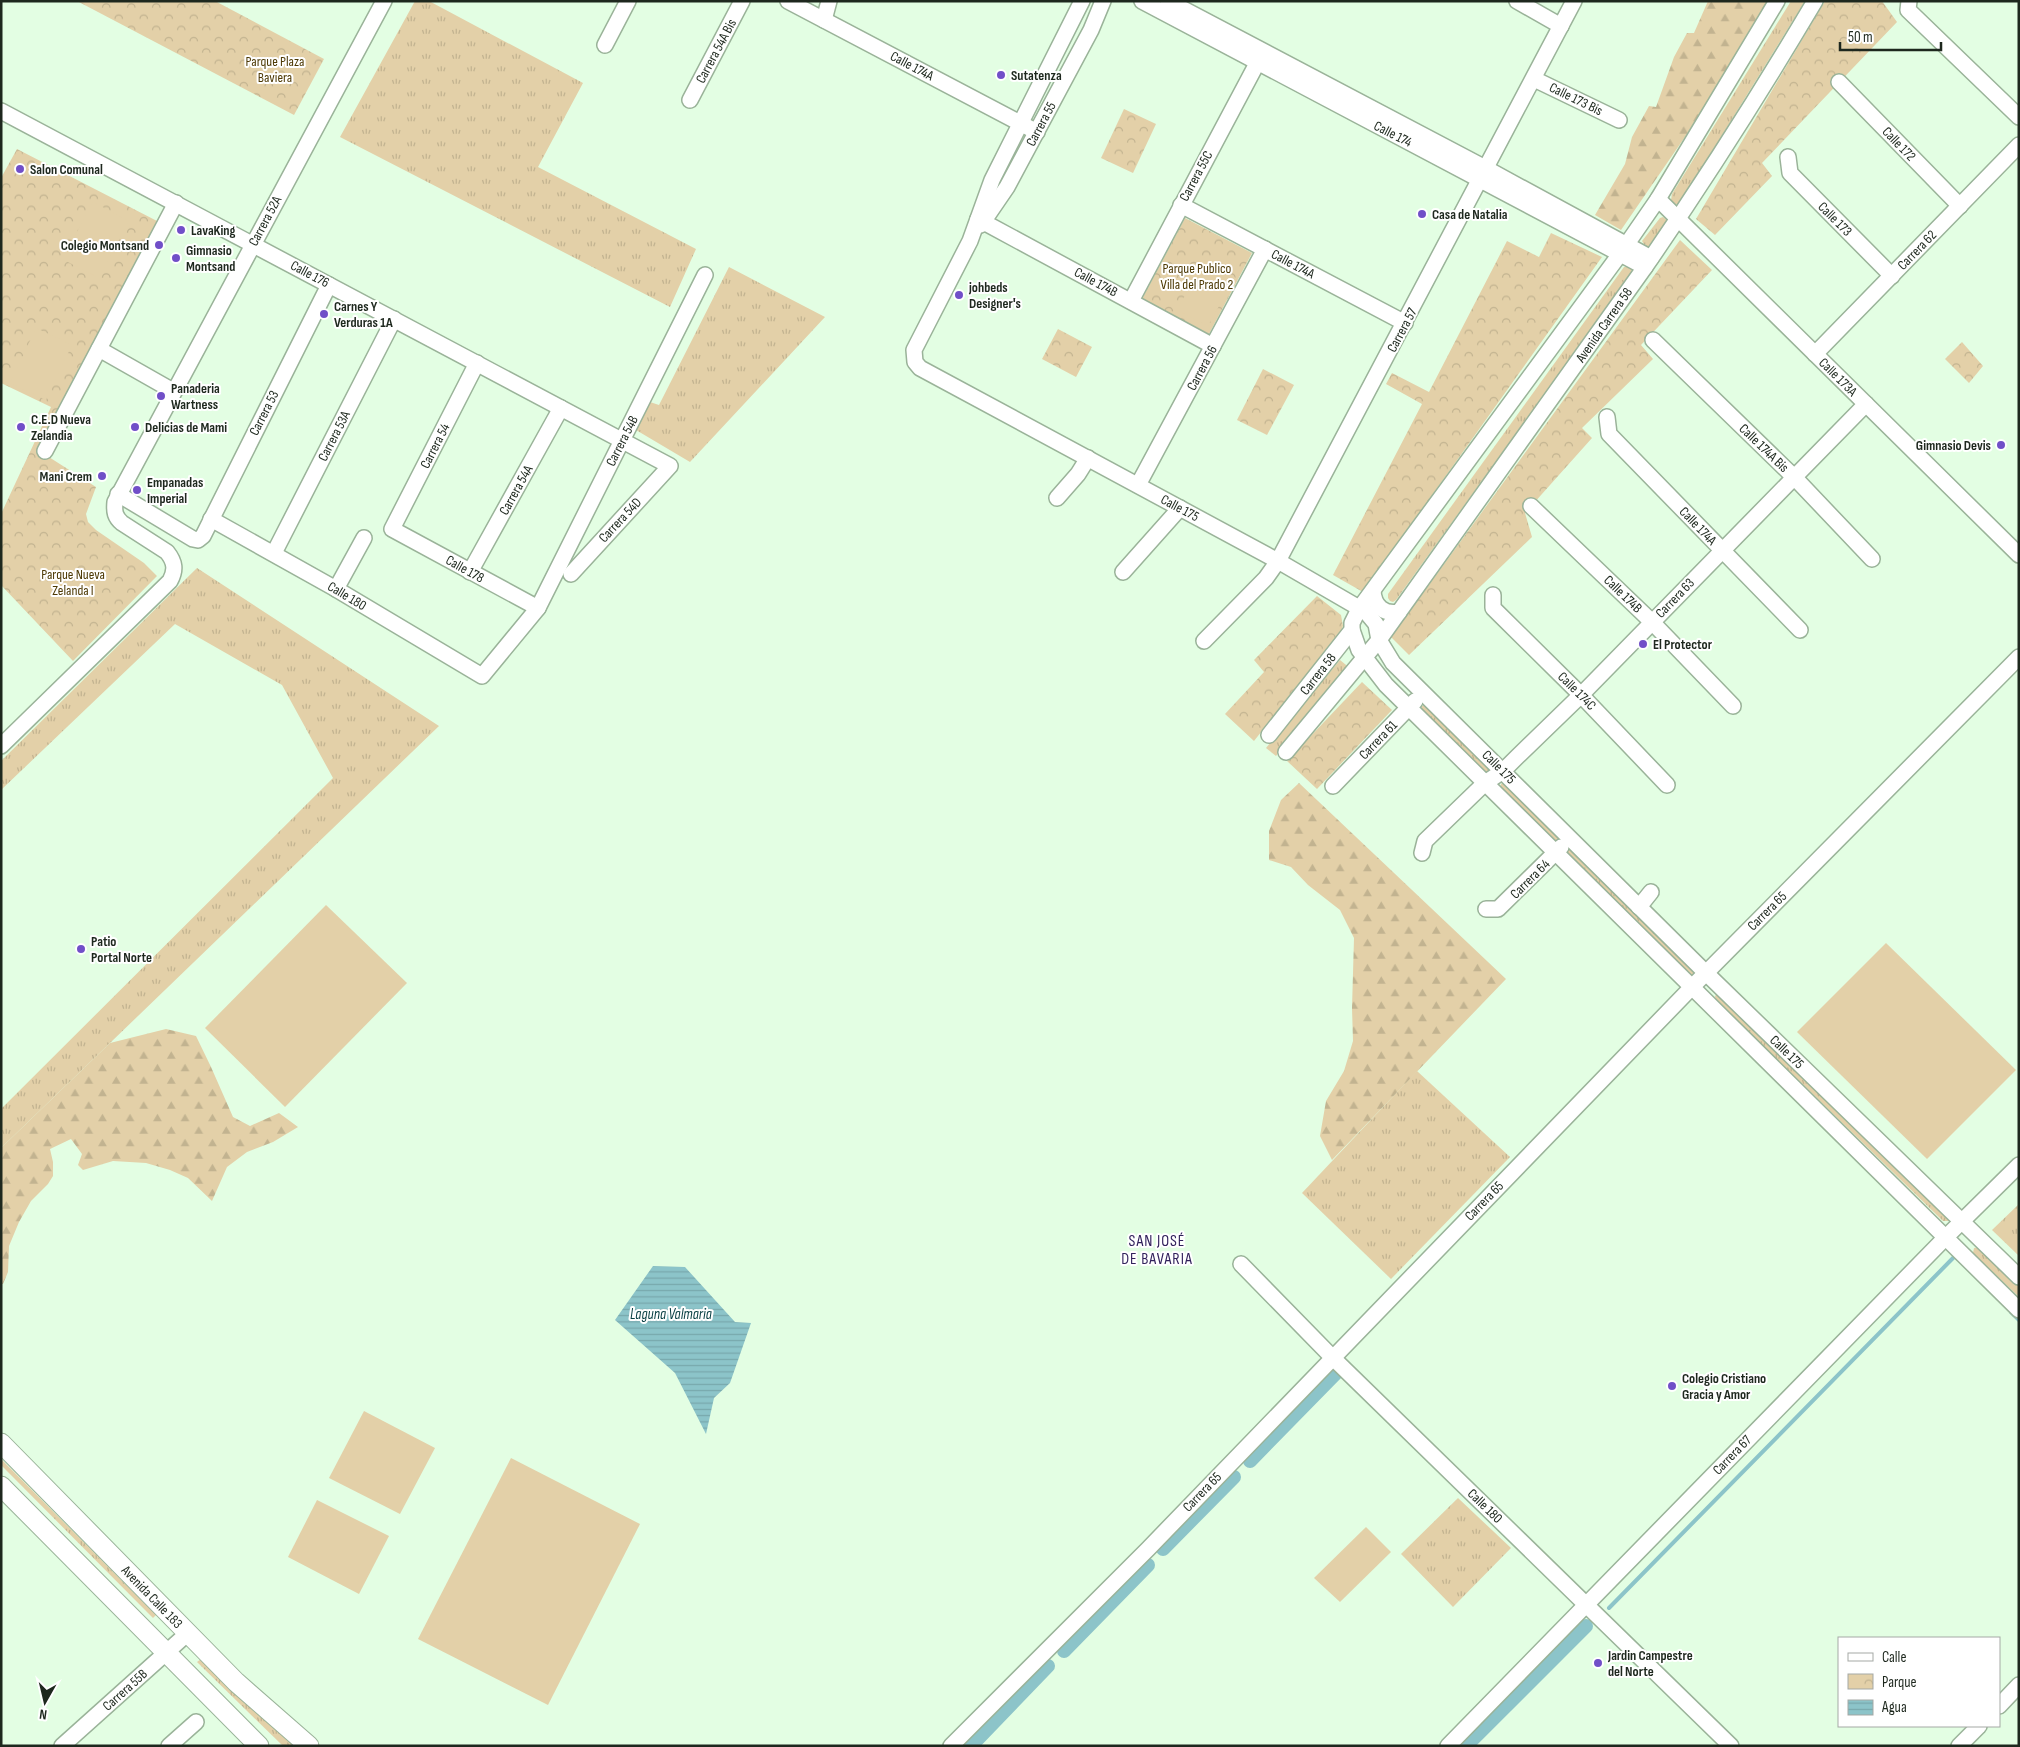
<svg xmlns="http://www.w3.org/2000/svg" width="2020" height="1747" font-family="'Sofia Sans Condensed',sans-serif">
<style>
.grass{fill:url(#grass-tufts)}
.forest{fill:url(#forest-firs)}
.park{fill:url(#park-crowns)}
.pitch{fill:#e3d0a8}
.water{fill:url(#water-rules)}
.lines{fill:none;stroke-linecap:round;stroke-linejoin:round}
.stream{stroke:#8cc4c9;stroke-width:4}
.canal{stroke:#8cc4c9;stroke-width:14}
.minor-casing{stroke:#9ab399;stroke-width:18}
.major-casing{stroke:#9ab399;stroke-width:21}
.minor{stroke:#fff;stroke-width:15}
.major{stroke:#fff;stroke-width:19}
.poi-dot{fill:#714fc8;stroke:#fff;stroke-width:2}
.labels{text-anchor:middle;dominant-baseline:central;stroke-width:4;stroke-linejoin:round;paint-order:stroke}
.street-label{font-size:14px;fill:#1e281e;stroke:#fff}
.park-label{font-size:14px;fill:#4c3803;stroke:#fff}
.poi-label{font-size:14px;font-weight:bold;fill:#1e281e;stroke:#fff;text-anchor:start}
.water-label{font-size:15px;font-style:italic;fill:#063d41;stroke:#fff}
.quarter-label{font-size:16px;letter-spacing:1px;fill:#31215b;stroke:#fff}
</style>
<defs>
<pattern id="grass-tufts" width="24" height="20" patternUnits="userSpaceOnUse" patternTransform="scale(1.25)"><rect width="24" height="20" fill="#e3d0a8"/><path d="M3 7l-1-3M5 7V3M7 7l1-3M15 17l-1-3M17 17v-4M19 17l1-3" fill="none" stroke="#c2b390"/></pattern>
<pattern id="forest-firs" width="22" height="20" patternUnits="userSpaceOnUse" patternTransform="scale(1.25)"><rect width="22" height="20" fill="#e3d0a8"/><path d="M5 1l3.5 6h-7zM16 11l3.5 6h-7z" fill="#c2b390"/></pattern>
<pattern id="park-crowns" width="20" height="18" patternUnits="userSpaceOnUse" patternTransform="scale(1.25)"><rect width="20" height="18" fill="#e3d0a8"/><path d="M2 6a3 3 0 1 1 6 0M12 15a3 3 0 1 1 6 0" fill="none" stroke="#c2b390"/></pattern>
<pattern id="water-rules" width="6" height="5" patternUnits="userSpaceOnUse" patternTransform="scale(1.25)"><rect width="6" height="5" fill="#8cc4c9"/><path d="M0 2.5h6" fill="none" stroke="#78a8ac"/></pattern>
</defs>
<rect width="100%" height="100%" fill="#e3fee3"/>
<g class="grass">
<polygon points="415,1 429,1 583,83 538,167 696,249 670,307 340,137"/>
<polygon points="1791,1 1805,1 1690,187 1678,204 1673,204 1671,200 1672,194"/>
<polygon points="1663,217 1668,221 1650,247 1645,246 1642,241 1660,218"/>
<polygon points="729,267 825,317 690,462 636,430 650,402 659,405"/>
<polygon points="1624,267 1631,267 1632,273 1396,600 1393,602 1390,601 1388,598 1388,594"/>
<polygon points="197,568 439,726 1,1148 1,1109 333,778 282,685 175,624 1,790 1,761"/>
<polygon points="1340,660 1351,669 1276,756 1266,748"/>
<polygon points="1427,705 1492,770 1486,775 1421,710 1422,706"/>
<polygon points="1503,783 1560,839 1560,841 1557,844 1500,789 1501,784"/>
<polygon points="1571,849 1696,973 1692,976 1690,976 1566,855 1566,850"/>
<polygon points="1717,994 1720,995 1949,1219 1948,1221 1943,1221 1716,1000 1715,996"/>
<polygon points="1417,1071 1510,1157 1391,1279 1302,1193"/>
<polygon points="2019,1204 2019,1256 1992,1230"/>
<polygon points="1979,1247 2019,1286 2019,1297 1973,1253 1974,1248"/>
<polygon points="1,1459 156,1615 153,1618 1,1465"/>
<polygon points="1458,1498 1511,1548 1453,1607 1401,1554"/>
<polygon points="201,1659 294,1746 283,1746 197,1662"/>
</g>
<g class="forest">
<polygon points="1708,1 1769,1 1687,134 1621,230 1595,215 1625,164 1632,137 1649,106 1656,107 1674,57 1687,33 1694,33"/>
<polygon points="1299,783 1506,979 1332,1160 1320,1136 1326,1101 1344,1071 1353,1041 1352,1008 1354,938 1340,910 1308,885 1291,867 1269,860 1269,831 1281,800"/>
<polygon points="166,1029 196,1036 211,1067 233,1117 250,1126 279,1113 298,1127 273,1142 247,1152 227,1167 212,1201 188,1178 170,1170 146,1163 113,1161 83,1170 78,1165 82,1154 71,1139 50,1149 53,1162 53,1176 48,1184 31,1201 19,1222 9,1246 8,1272 3,1284 1,1284 1,1148 110,1043"/>
</g>
<g class="park">
<polygon points="77,1 215,1 324,59 294,115"/>
<polygon points="1825,1 1882,1 1897,22 1762,163 1772,176 1715,235 1696,219"/>
<polygon points="1124,109 1156,124 1133,173 1101,158"/>
<polygon points="17,149 157,221 41,452 96,487 86,514 88,522 96,530 144,563 157,576 73,661 1,585 1,514 51,407 1,383 1,178"/>
<polygon points="1185,218 1252,253 1209,334 1142,299"/>
<polygon points="1551,233 1602,257 1363,592 1333,575 1422,404 1386,384 1392,373 1429,392 1507,241 1539,257"/>
<polygon points="1680,240 1712,270 1641,345 1653,359 1582,428 1592,438 1525,513 1532,537 1409,655 1391,637"/>
<polygon points="1058,329 1092,347 1076,377 1042,359"/>
<polygon points="1962,342 1983,366 1969,383 1945,359"/>
<polygon points="1263,369 1294,385 1267,435 1237,420"/>
<polygon points="1317,596 1341,615 1343,626 1341,631 1254,741 1225,714 1264,672 1254,660"/>
<polygon points="1362,682 1392,710 1317,789 1287,761"/>
</g>
<g class="pitch">
<polygon points="93,202 129,221 99,278 62,259"/>
<polygon points="1204,261 1235,277 1208,326 1177,310"/>
<polygon points="36,328 72,345 46,400 10,383"/>
<polygon points="326,905 407,983 285,1107 205,1028"/>
<polygon points="1886,943 2016,1070 1927,1159 1797,1032"/>
<polygon points="364,1411 435,1448 400,1514 329,1478"/>
<polygon points="511,1458 640,1524 548,1705 418,1639"/>
<polygon points="317,1500 389,1536 359,1594 288,1557"/>
<polygon points="1366,1527 1391,1552 1340,1602 1314,1578"/>
</g>
<polygon class="water" points="653,1266 685,1267 735,1322 751,1323 730,1383 714,1398 706,1434 675,1373 615,1320"/>
<g class="lines">
<g class="stream">
<polyline points="2011,1312 2019,1320"/>
<polyline points="1609,1608 1955,1256 1958,1259"/>
</g>
<g class="canal">
<polyline points="1250,1461 1337,1372"/>
<polyline points="1163,1549 1234,1477"/>
<polyline points="1064,1651 1148,1565"/>
<polyline points="971,1746 1048,1666"/>
<polyline points="1466,1746 1586,1626"/>
</g>
<defs>
<g id="minor">
<polyline points="788,1 1037,132"/>
<polyline points="1082,1 992,180 970,241 914,350 915,362 920,368 1278,561 1366,612 1376,624 1379,640 1393,663 1706,973 2019,1277"/>
<polyline points="1142,1 1645,267"/>
<polyline points="1168,1 1487,169 1651,258"/>
<polyline points="1517,1 1561,26"/>
<polyline points="1909,1 1908,10 2019,117"/>
<polyline points="824,20 829,1"/>
<polyline points="605,45 628,1"/>
<polyline points="1534,79 1619,120"/>
<polyline points="1839,82 1960,206"/>
<polyline points="690,100 742,1"/>
<polyline points="1,111 670,466 571,574"/>
<polyline points="1788,157 1790,173 1892,276"/>
<polyline points="1658,199 2019,555"/>
<polyline points="1181,205 1405,323"/>
<polyline points="978,219 1213,346"/>
<polyline points="981,225 1007,187 1091,30 1103,1"/>
<polyline points="1131,301 1262,54"/>
<polyline points="1653,340 1795,478 1872,559"/>
<polyline points="99,349 173,391"/>
<polyline points="1815,354 2019,145"/>
<polyline points="477,363 392,529 538,608"/>
<polyline points="1607,417 1609,434 1800,630"/>
<polyline points="45,451 176,203"/>
<polyline points="1138,485 1265,249"/>
<polyline points="118,494 193,539 198,540 203,536 329,285"/>
<polyline points="1057,498 1078,474 1088,458"/>
<polyline points="1531,506 1652,622 1733,706"/>
<polyline points="211,519 336,589 482,676 538,608 705,275"/>
<polyline points="274,553 394,319"/>
<polyline points="470,572 561,408"/>
<polyline points="1123,572 1180,508"/>
<polyline points="336,589 364,538"/>
<path d="M1373 591C1374 606 1384 615 1399 612"/>
<polyline points="1493,595 1493,608 1581,695 1667,785"/>
<polyline points="1352,630 1359,650 1386,685 2019,1310"/>
<polyline points="1204,641 1266,578 1278,561 1574,1"/>
<polyline points="1269,735 1352,630 1352,623 1359,609 1620,254 1658,199 1777,1"/>
<path d="M1 746 170 581C176 570 175 562 167 552L122 523C115 517 114 512 115 502L384 1"/>
<path d="M1286 752 1379 640 1645 267C1705 180 1761 92 1815 1"/>
<polyline points="1333,786 1415,701"/>
<polyline points="1422,853 1425,841 1485,783 1503,771 1517,757 1581,695 1866,404"/>
<polyline points="1639,907 1651,892"/>
<polyline points="1486,909 1498,909 1561,847"/>
<polyline points="1241,1264 1332,1357 1731,1746"/>
<polyline points="1999,1706 2019,1685"/>
<polyline points="62,1746 188,1633"/>
<polyline points="169,1746 196,1722"/>
<polyline points="951,1746 1148,1549 1692,987 2019,657"/>
<polyline points="1448,1746 1946,1237 2019,1165"/>
<polyline points="1959,1746 1979,1726"/>
</g>
<g id="major">
<polyline points="1,1443 236,1682 309,1746"/>
<polyline points="1,1486 259,1746"/>
</g>
</defs>
<use href="#minor" class="minor-casing"/>
<use href="#major" class="major-casing"/>
<use href="#minor" class="minor"/>
<use href="#major" class="major"/>
</g>
<g class="poi-dot">
<circle cx="1001" cy="75" r="5"/>
<circle cx="20" cy="169" r="5"/>
<circle cx="1422" cy="214" r="5"/>
<circle cx="181" cy="230" r="5"/>
<circle cx="159" cy="245" r="5"/>
<circle cx="176" cy="258" r="5"/>
<circle cx="959" cy="295" r="5"/>
<circle cx="324" cy="314" r="5"/>
<circle cx="161" cy="396" r="5"/>
<circle cx="21" cy="427" r="5"/>
<circle cx="135" cy="427" r="5"/>
<circle cx="2001" cy="445" r="5"/>
<circle cx="102" cy="476" r="5"/>
<circle cx="137" cy="490" r="5"/>
<circle cx="1643" cy="644" r="5"/>
<circle cx="81" cy="949" r="5"/>
<circle cx="1672" cy="1386" r="5"/>
<circle cx="1598" cy="1663" r="5"/>
</g>
<g class="labels">
<g class="street-label">
<text transform="translate(716 51) rotate(-62)">Carrera 54A Bis</text>
<text transform="translate(912 66) rotate(28)">Calle 174A</text>
<text transform="translate(1576 99) rotate(26)">Calle 173 Bis</text>
<text transform="translate(1041 124) rotate(-62)">Carrera 55</text>
<text transform="translate(1393 134) rotate(27)">Calle 174</text>
<text transform="translate(1899 144) rotate(46)">Calle 172</text>
<text transform="translate(1196 176) rotate(-62)">Carrera 55C</text>
<text transform="translate(1835 219) rotate(45)">Calle 173</text>
<text transform="translate(265 221) rotate(-62)">Carrera 52A</text>
<text transform="translate(1917 250) rotate(-46)">Carrera 62</text>
<text transform="translate(1293 264) rotate(28)">Calle 174A</text>
<text transform="translate(310 274) rotate(28)">Calle 176</text>
<text transform="translate(1096 282) rotate(28)">Calle 174B</text>
<text transform="translate(1604 325) rotate(-55)">Avenida Carrera 58</text>
<text transform="translate(1402 330) rotate(-62)">Carrera 57</text>
<text transform="translate(1202 368) rotate(-62)">Carrera 56</text>
<text transform="translate(1838 377) rotate(45)">Calle 173A</text>
<text transform="translate(264 413) rotate(-63)">Carrera 53</text>
<text transform="translate(334 436) rotate(-63)">Carrera 53A</text>
<text transform="translate(622 441) rotate(-63)">Carrera 54B</text>
<text transform="translate(435 446) rotate(-63)">Carrera 54</text>
<text transform="translate(1764 448) rotate(44)">Calle 174A Bis</text>
<text transform="translate(516 490) rotate(-61)">Carrera 54A</text>
<text transform="translate(1180 508) rotate(28)">Calle 175</text>
<text transform="translate(620 520) rotate(-47)">Carrera 54D</text>
<text transform="translate(1698 526) rotate(46)">Calle 174A</text>
<text transform="translate(465 569) rotate(29)">Calle 178</text>
<text transform="translate(1623 594) rotate(44)">Calle 174B</text>
<text transform="translate(347 596) rotate(31)">Calle 180</text>
<text transform="translate(1675 598) rotate(-46)">Carrera 63</text>
<text transform="translate(1318 674) rotate(-52)">Carrera 58</text>
<text transform="translate(1577 691) rotate(45)">Calle 174C</text>
<text transform="translate(1378 740) rotate(-46)">Carrera 61</text>
<text transform="translate(1499 767) rotate(45)">Calle 175</text>
<text transform="translate(1530 879) rotate(-45)">Carrera 64</text>
<text transform="translate(1767 911) rotate(-45)">Carrera 65</text>
<text transform="translate(1787 1052) rotate(44)">Calle 175</text>
<text transform="translate(1484 1201) rotate(-46)">Carrera 65</text>
<text transform="translate(1732 1455) rotate(-46)">Carrera 67</text>
<text transform="translate(1202 1492) rotate(-46)">Carrera 65</text>
<text transform="translate(1485 1506) rotate(44)">Calle 180</text>
<text transform="translate(152 1597) rotate(46)">Avenida Calle 183</text>
<text transform="translate(125 1690) rotate(-42)">Carrera 55B</text>
</g>
<g class="park-label">
<text x="275" y="61">Parque Plaza<tspan x="275" dy="16">Baviera</tspan></text>
<text x="1197" y="268">Parque Publico<tspan x="1197" dy="16">Villa del Prado 2</tspan></text>
<text x="73" y="574">Parque Nueva<tspan x="73" dy="16">Zelanda I</tspan></text>
</g>
<g class="poi-label">
<text x="1011" y="75">Sutatenza</text>
<text x="30" y="169">Salon Comunal</text>
<text x="1432" y="214">Casa de Natalia</text>
<text x="191" y="230">LavaKing</text>
<text x="149" y="245" text-anchor="end">Colegio Montsand</text>
<text x="186" y="250">Gimnasio<tspan x="186" dy="16">Montsand</tspan></text>
<text x="969" y="287">johbeds<tspan x="969" dy="16">Designer's</tspan></text>
<text x="334" y="306">Carnes Y<tspan x="334" dy="16">Verduras 1A</tspan></text>
<text x="171" y="388">Panaderia<tspan x="171" dy="16">Wartness</tspan></text>
<text x="31" y="419">C.E.D Nueva<tspan x="31" dy="16">Zelandia</tspan></text>
<text x="145" y="427">Delicias de Mami</text>
<text x="1991" y="445" text-anchor="end">Gimnasio Devis</text>
<text x="92" y="476" text-anchor="end">Mani Crem</text>
<text x="147" y="482">Empanadas<tspan x="147" dy="16">Imperial</tspan></text>
<text x="1653" y="644">El Protector</text>
<text x="91" y="941">Patio<tspan x="91" dy="16">Portal Norte</tspan></text>
<text x="1682" y="1378">Colegio Cristiano<tspan x="1682" dy="16">Gracia y Amor</tspan></text>
<text x="1608" y="1655">Jardin Campestre<tspan x="1608" dy="16">del Norte</tspan></text>
</g>
<g class="water-label">
<text x="671" y="1314">Laguna Valmaria</text>
</g>
<g class="quarter-label">
<text x="1157" y="1241">SAN JOSÉ<tspan x="1157" dy="18">DE BAVARIA</tspan></text>
</g>
</g>
<rect width="2020" height="1747" fill="none" stroke="#1e281e" stroke-width="5"/>
<rect x="1838" y="1637" width="162" height="90" fill="#ffffff" stroke="#a5a9a5"/>
<rect x="1848" y="1653" width="25" height="8" fill="#ffffff" stroke="#a5a9a5"/>
<text x="1882" y="1662" font-size="15" fill="#1e281e">Calle</text>
<rect x="1848" y="1674" width="25" height="15" fill="url(#park-crowns)" stroke="#a5a9a5"/>
<text x="1882" y="1687" font-size="15" fill="#1e281e">Parque</text>
<rect x="1848" y="1700" width="25" height="15" fill="url(#water-rules)" stroke="#a5a9a5"/>
<text x="1882" y="1712" font-size="15" fill="#1e281e">Agua</text>
<g transform="translate(45 1702) rotate(188)" stroke="#ffffff" stroke-width="4" paint-order="stroke">
<path d="M0-4L9 19L0 12L-9 19Z" fill="#1e281e"/>
<text y="-8" font-size="14" font-weight="bold" text-anchor="middle" fill="#1e281e">N</text>
</g>
<path d="M1840 42v8h101v-8" fill="none" stroke="#1e281e" stroke-width="2.5"/>
<text x="1848" y="42" font-size="15" fill="#1e281e" stroke="#ffffff" stroke-width="4" paint-order="stroke">50 m</text>
</svg>
